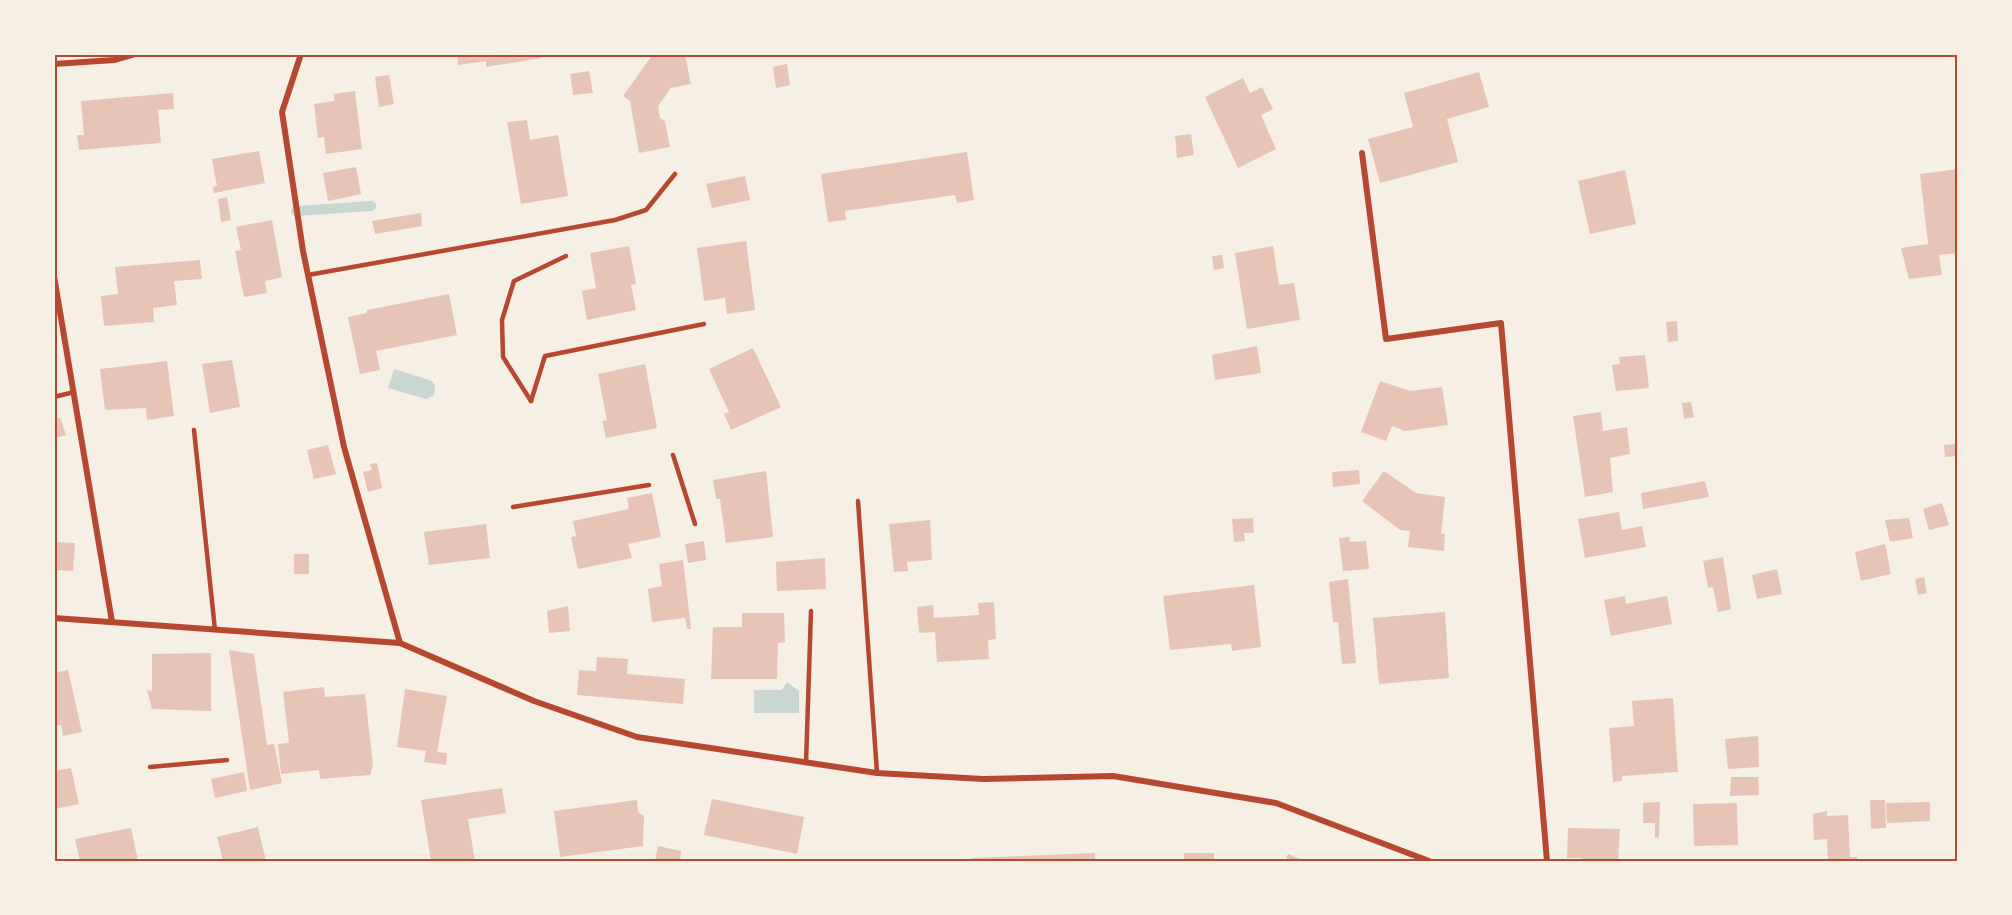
<svg xmlns="http://www.w3.org/2000/svg" width="2012" height="915" font-family="Merriweather,serif">
<style>
.water{fill:#c9d6d2}
.lines{fill:none;stroke-linecap:round;stroke-linejoin:round}
.stream{stroke:#c9d6d2;stroke-width:10}
.building{fill:#e6c5b7}
.service{stroke:#b5482f;stroke-width:4.5}
.minor{stroke:#b5482f;stroke-width:6}
.neatline{fill:none;stroke:#b5482f;stroke-width:2}
</style>
<rect width="100%" height="100%" fill="#f6efe4"/>
<g class="water">
<polygon points="394,369 432,381 435,386 434,395 426,399 388,388"/>
<polygon points="787,682 799,691 799,713 754,713 754,690 782,690"/>
</g>
<g class="lines">
<polyline class="stream" points="296,211 371,206"/>
</g>
<g class="building">
<polygon points="457,54 540,54 541,58 486,67 486,61 458,65"/>
<polygon points="664,54 685,54 691,84 671,88 658,106 660,118 665,121 670,147 639,153 630,101 623,96 651,57"/>
<polygon points="787,64 790,85 776,88 773,67"/>
<polygon points="589,71 593,93 573,95 570,74"/>
<polygon points="1479,72 1489,107 1447,119 1458,162 1380,183 1368,139 1413,127 1404,93"/>
<polygon points="389,75 394,104 379,107 375,77"/>
<polygon points="1243,78 1250,93 1262,87 1273,109 1261,115 1276,149 1238,168 1205,97"/>
<polygon points="355,91 362,149 326,154 324,137 318,138 314,104 334,101 334,94"/>
<polygon points="173,93 174,109 158,110 161,143 79,150 77,135 84,135 81,101"/>
<polygon points="527,120 530,140 558,135 568,196 521,204 507,122"/>
<polygon points="1191,134 1194,155 1177,158 1175,136"/>
<polygon points="259,151 265,183 214,193 213,187 217,186 212,159"/>
<polygon points="967,152 974,200 957,203 955,195 845,211 846,220 828,222 821,174"/>
<polygon points="356,167 361,194 328,201 323,173"/>
<polygon points="1957,169 1958,253 1939,255 1942,275 1909,279 1901,248 1928,244 1920,174"/>
<polygon points="1625,170 1636,224 1590,234 1578,181"/>
<polygon points="745,176 750,200 712,208 706,184"/>
<polygon points="227,197 231,220 221,222 218,199"/>
<polygon points="421,213 422,226 375,234 372,221"/>
<polygon points="272,220 282,277 265,281 267,293 244,297 235,251 241,250 236,227"/>
<polygon points="746,241 755,310 727,314 725,298 704,301 697,248"/>
<polygon points="629,246 636,284 631,285 636,310 587,320 582,291 596,288 590,253"/>
<polygon points="1273,246 1279,285 1294,283 1300,320 1247,329 1235,253"/>
<polygon points="1222,255 1224,268 1214,270 1212,256"/>
<polygon points="200,260 202,279 174,281 177,305 153,308 154,322 104,326 101,296 118,294 115,267"/>
<polygon points="449,294 457,335 376,351 380,370 360,374 348,317 367,313 367,310"/>
<polygon points="1677,321 1678,341 1668,342 1666,322"/>
<polygon points="1257,346 1261,373 1215,380 1212,355"/>
<polygon points="753,348 781,407 731,430 724,414 729,412 709,369"/>
<polygon points="1645,355 1649,388 1616,391 1612,365 1620,364 1619,357"/>
<polygon points="232,360 240,407 210,413 202,364"/>
<polygon points="167,361 174,416 147,420 146,408 105,410 100,369"/>
<polygon points="645,364 657,428 606,438 602,421 607,420 598,374"/>
<polygon points="1380,381 1410,391 1442,387 1448,425 1405,431 1392,426 1386,441 1361,432"/>
<polygon points="1691,402 1694,417 1684,419 1682,403"/>
<polygon points="1601,412 1603,431 1627,427 1630,454 1610,458 1613,492 1585,497 1573,416"/>
<polygon points="60,417 66,435 54,438 54,419"/>
<polygon points="1958,444 1958,456 1945,457 1944,445"/>
<polygon points="328,445 336,474 314,479 307,450"/>
<polygon points="377,463 382,488 368,492 363,472 372,470 370,464"/>
<polygon points="1359,470 1360,484 1333,487 1332,472"/>
<polygon points="766,471 773,537 726,543 720,499 716,499 713,480"/>
<polygon points="1384,471 1416,493 1445,497 1441,534 1445,534 1444,551 1408,547 1410,531 1400,530 1362,501"/>
<polygon points="1705,481 1709,497 1643,509 1641,493"/>
<polygon points="652,493 661,537 628,544 632,558 578,569 571,537 576,536 573,521 629,509 627,498"/>
<polygon points="1942,503 1949,525 1929,530 1923,509"/>
<polygon points="1619,512 1622,530 1642,526 1646,547 1585,558 1578,519"/>
<polygon points="1253,518 1254,533 1244,533 1245,541 1234,542 1232,519"/>
<polygon points="1909,518 1913,538 1890,542 1885,520"/>
<polygon points="930,520 932,560 907,562 908,571 894,572 889,524"/>
<polygon points="486,524 490,558 429,565 424,532"/>
<polygon points="1349,537 1350,542 1366,541 1369,569 1343,571 1339,538"/>
<polygon points="704,541 706,560 688,563 685,544"/>
<polygon points="54,542 75,543 73,571 54,570"/>
<polygon points="1885,544 1891,574 1861,581 1855,552"/>
<rect x="294" y="554" width="15" height="20"/>
<polygon points="1723,557 1731,609 1718,612 1713,587 1708,588 1703,561"/>
<polygon points="825,558 826,589 777,591 776,562"/>
<polygon points="683,560 691,629 687,629 685,618 652,622 648,589 662,586 659,564"/>
<polygon points="1777,569 1782,594 1757,599 1752,575"/>
<polygon points="1924,577 1927,593 1918,595 1915,579"/>
<polygon points="1348,579 1356,663 1342,664 1338,622 1333,622 1329,582"/>
<polygon points="1254,585 1261,647 1232,651 1231,644 1170,650 1163,596"/>
<polygon points="1625,596 1626,604 1667,596 1672,624 1611,636 1604,600"/>
<polygon points="994,602 996,639 988,640 989,659 937,662 935,632 919,633 917,607 933,605 934,618 979,615 978,603"/>
<polygon points="568,606 570,631 549,633 547,611"/>
<polygon points="1445,612 1449,678 1379,684 1373,618"/>
<polygon points="742,613 784,613 785,642 778,643 777,679 711,679 713,627 742,627"/>
<polygon points="229,650 254,654 267,745 274,744 282,783 250,790"/>
<polygon points="211,653 211,711 152,709 147,690 152,691 152,654"/>
<polygon points="597,657 628,659 627,674 685,679 683,704 577,695 579,670 596,671"/>
<polygon points="68,670 82,732 63,736 61,725 54,726 54,673"/>
<polygon points="324,687 325,697 365,694 373,765 370,775 320,779 319,770 281,774 278,744 289,743 283,692"/>
<polygon points="405,689 447,696 437,752 447,753 446,765 424,762 426,751 397,747"/>
<polygon points="1673,698 1678,772 1622,776 1622,781 1613,782 1609,728 1634,726 1632,701"/>
<polygon points="1758,736 1759,767 1728,769 1725,739"/>
<polygon points="71,768 79,804 55,809 54,771"/>
<polygon points="244,772 247,791 215,798 211,779"/>
<polygon points="1731,777 1758,777 1759,795 1730,796"/>
<polygon points="502,788 506,813 468,819 475,861 431,861 421,800"/>
<polygon points="712,799 804,817 797,854 704,835"/>
<polygon points="637,800 638,812 644,816 643,846 560,857 554,811"/>
<polygon points="1870,800 1885,800 1886,828 1871,829"/>
<polygon points="1660,802 1659,837 1655,838 1655,823 1643,823 1643,803"/>
<polygon points="1930,802 1930,821 1887,823 1886,803"/>
<polygon points="1737,803 1738,845 1694,846 1693,804"/>
<polygon points="1827,811 1827,816 1848,815 1850,857 1857,857 1857,861 1828,861 1827,839 1814,840 1813,814"/>
<polygon points="258,827 266,861 223,861 217,837"/>
<polygon points="131,828 138,861 80,861 75,839"/>
<polygon points="1568,828 1620,829 1618,861 1582,861 1582,858 1567,858"/>
<polygon points="658,846 681,851 680,861 655,861"/>
<polygon points="1095,853 1095,861 972,861 972,858"/>
<rect x="1184" y="853" width="30" height="8"/>
<polygon points="1288,854 1305,861 1285,861"/>
</g>
<g class="lines">
<g class="service">
<polyline points="308,275 615,220 646,210 675,174"/>
<polyline points="54,397 74,392"/>
<polyline points="531,401 545,356 704,324"/>
<polyline points="531,401 503,357 502,320 514,281 566,256"/>
<polyline points="194,430 215,630"/>
<polyline points="673,455 695,524"/>
<polyline points="858,501 877,773"/>
<polyline points="513,507 649,485"/>
<polyline points="806,763 811,611"/>
<polyline points="150,767 227,760"/>
</g>
<g class="minor">
<polyline points="301,54 282,112 303,251 344,447 400,643"/>
<polyline points="54,64 114,60 135,54"/>
<polyline points="1362,153 1386,339 1501,323 1547,861"/>
<polyline points="54,276 112,622"/>
<polyline points="54,618 400,643 534,701 637,737 877,773 983,779 1113,776 1276,803 1429,861"/>
</g>
</g>
<rect width="2012" height="915" fill="none" stroke="#f6efe4" stroke-width="111"/>
<rect x="56" y="56" width="1900" height="804" class="neatline"/>
</svg>
